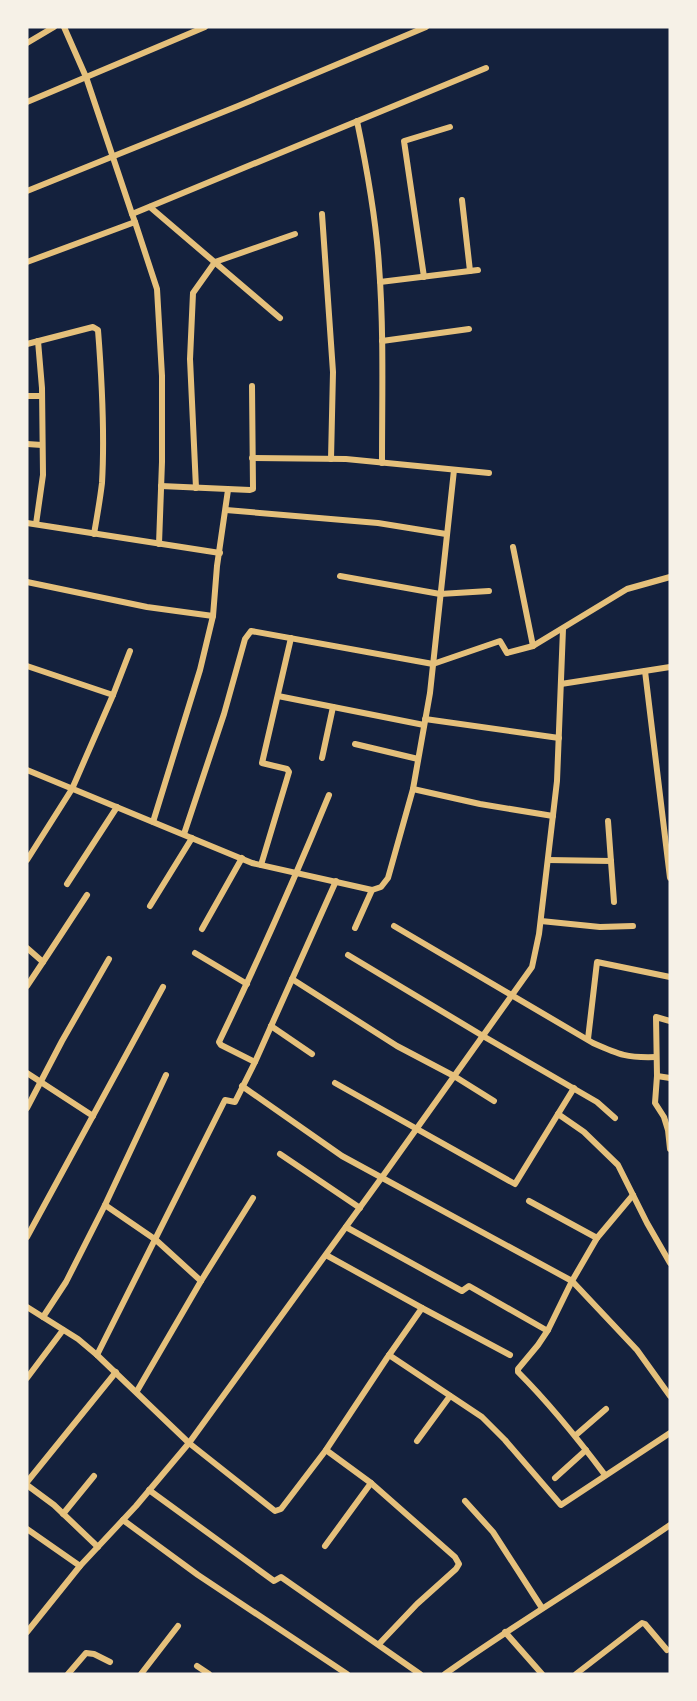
<svg xmlns="http://www.w3.org/2000/svg" width="697" height="1701" font-family="'Noto Sans',sans-serif">
<style>
.lines{fill:none;stroke-linecap:round;stroke-linejoin:round}
.minor{stroke:#e5c07b;stroke-width:6}
</style>
<rect width="100%" height="100%" fill="#14213d"/>
<g class="lines">
<g class="minor">
<polyline points="64,27 86,77 132,214"/>
<polyline points="27,43 54,27"/>
<polyline points="27,102 205,27"/>
<path d="M357 121C367 169 376 217 379 266 384 331 382 398 382 463"/>
<polyline points="27,191 238,106 426,27"/>
<polyline points="462,200 470,271"/>
<polyline points="150,207 280,318"/>
<polyline points="322,214 333,372 331,459"/>
<polyline points="135,222 132,214 486,68"/>
<polyline points="27,262 135,222 157,289 162,376 162,462 159,544"/>
<polyline points="424,277 404,141 450,127"/>
<polyline points="380,282 478,270"/>
<polyline points="382,341 469,329"/>
<path d="M27 344 93 327 98 330C102 381 105 432 102 483 100 500 97 517 94 534"/>
<polyline points="27,396 42,396"/>
<polyline points="27,444 42,445"/>
<polyline points="252,458 346,459 489,473"/>
<polyline points="161,486 250,490 253,489 252,386"/>
<polyline points="196,488 190,359 193,293 215,262 295,234"/>
<polyline points="226,510 378,523 446,534"/>
<polyline points="27,523 220,553"/>
<polyline points="36,524 43,475 42,388 38,341"/>
<polyline points="513,547 533,646"/>
<polyline points="340,576 440,594 489,591"/>
<polyline points="27,582 147,607 213,616"/>
<polyline points="27,666 113,695"/>
<polyline points="645,671 670,878"/>
<polyline points="561,684 670,667"/>
<polyline points="278,696 424,725"/>
<polyline points="425,719 559,738"/>
<polyline points="355,744 418,759"/>
<polyline points="322,758 333,707"/>
<polyline points="27,770 252,863 372,890"/>
<polyline points="413,789 480,804 553,816"/>
<polyline points="608,821 614,902"/>
<polyline points="153,822 200,670 213,616 217,566 228,490"/>
<polyline points="184,834 224,714 245,639 251,631 433,664 500,641 507,653 533,646 627,589 670,577"/>
<polyline points="27,860 72,789 113,695 130,651"/>
<polyline points="548,860 611,861"/>
<polyline points="261,865 289,772 287,769 262,763 291,638"/>
<polyline points="67,884 117,807"/>
<polyline points="150,906 192,838"/>
<polyline points="541,921 600,927 633,926"/>
<path d="M394 926 593 1043C620 1055 627 1058 656 1057"/>
<polyline points="355,928 372,890 381,887 388,878 413,789 430,693 454,470"/>
<polyline points="202,929 242,858"/>
<polyline points="27,948 43,962 27,986"/>
<polyline points="195,953 247,984"/>
<polyline points="348,955 483,1036 597,1102 615,1118"/>
<polyline points="43,962 87,895"/>
<polyline points="292,979 397,1046 454,1076 494,1101"/>
<polyline points="670,1021 656,1017 657,1076 655,1103 664,1117 668,1130 670,1149"/>
<polyline points="271,1026 312,1054"/>
<polyline points="588,1039 597,962 670,977"/>
<path d="M255 1062 221 1045 219 1042C258 961 295 878 329 795"/>
<polyline points="27,1073 93,1116"/>
<polyline points="657,1076 670,1078"/>
<polyline points="335,1083 515,1184 574,1088"/>
<polyline points="242,1086 342,1156 572,1281 637,1350 670,1396"/>
<polyline points="27,1108 62,1041 109,959"/>
<polyline points="558,1114 584,1132 618,1165 647,1223 670,1263"/>
<polyline points="280,1154 360,1208"/>
<polyline points="529,1201 597,1238"/>
<polyline points="105,1205 156,1240 201,1281"/>
<polyline points="346,1227 462,1291 469,1286 546,1330 548,1330 572,1281 597,1238 633,1195"/>
<polyline points="27,1237 163,987"/>
<polyline points="27,1307 78,1339 97,1355 189,1443 275,1511 281,1509 326,1450 387,1358 422,1308 326,1255"/>
<polyline points="422,1308 510,1355"/>
<polyline points="43,1317 66,1282 105,1205 166,1075"/>
<path d="M548 1330 538 1345 518 1369V1372C550 1404 578 1439 605 1475"/>
<polyline points="97,1355 225,1100 235,1102 255,1062 336,881"/>
<polyline points="389,1355 482,1417 505,1440 561,1505 670,1433"/>
<polyline points="27,1378 63,1330"/>
<polyline points="137,1391 201,1281 253,1198"/>
<polyline points="576,1435 606,1409"/>
<polyline points="417,1441 450,1396"/>
<polyline points="326,1450 371,1483 455,1557 459,1564 456,1569 417,1604 379,1644"/>
<polyline points="555,1478 586,1450"/>
<polyline points="27,1482 116,1372"/>
<polyline points="27,1485 54,1505 98,1547"/>
<polyline points="149,1490 274,1581 281,1577 420,1674"/>
<polyline points="465,1501 493,1532 542,1608"/>
<polyline points="63,1514 94,1476"/>
<polyline points="123,1520 198,1575 347,1674"/>
<polyline points="27,1529 80,1566"/>
<polyline points="325,1546 371,1483"/>
<polyline points="27,1632 80,1566 136,1506 189,1443 385,1173 532,967 539,934 557,781 563,629"/>
<polyline points="505,1632 542,1674"/>
<polyline points="197,1666 209,1674"/>
<polyline points="68,1674 86,1653 94,1654 110,1662"/>
<polyline points="141,1674 178,1626"/>
<path d="M445 1674C518 1622 596 1576 670 1525"/>
<polyline points="576,1674 642,1623 645,1624 667,1650"/>
</g>
</g>
<rect width="697" height="1701" fill="none" stroke="#f6f1e7" stroke-width="57"/>
</svg>
